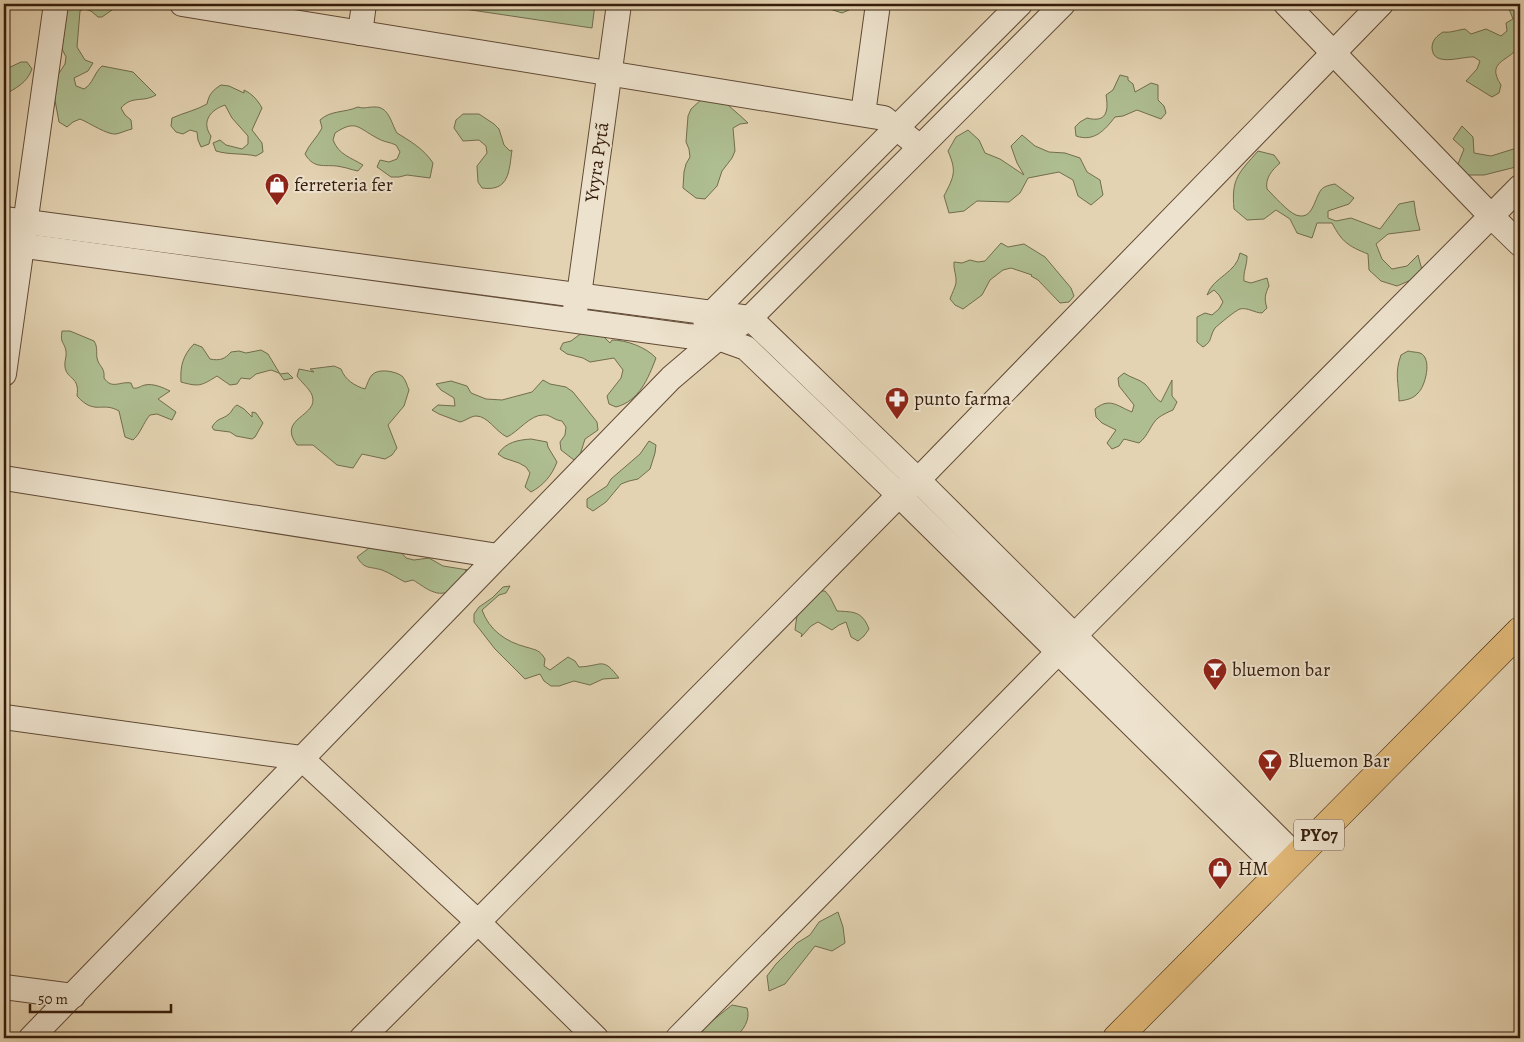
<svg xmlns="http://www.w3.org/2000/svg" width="1524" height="1042" font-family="Alegreya,serif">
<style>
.green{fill:#aebe91;stroke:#726d4e}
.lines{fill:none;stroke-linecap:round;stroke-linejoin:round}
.minor-casing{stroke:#614a35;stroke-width:26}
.highway-casing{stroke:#351c0b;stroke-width:29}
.minor{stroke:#ede2cd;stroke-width:24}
.highway{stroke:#e2ba79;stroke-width:28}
.labels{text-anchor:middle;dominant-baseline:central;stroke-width:4;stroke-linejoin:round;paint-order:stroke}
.shield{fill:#ede2cd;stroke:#6c5745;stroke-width:1}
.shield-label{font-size:18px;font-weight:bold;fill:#351c0b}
.street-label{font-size:19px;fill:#351c0b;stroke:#ede2cd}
.poi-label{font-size:19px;fill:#351c0b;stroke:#ede2cd;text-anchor:start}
</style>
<rect width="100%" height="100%" fill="#e4d3b2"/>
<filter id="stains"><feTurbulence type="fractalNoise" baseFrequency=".004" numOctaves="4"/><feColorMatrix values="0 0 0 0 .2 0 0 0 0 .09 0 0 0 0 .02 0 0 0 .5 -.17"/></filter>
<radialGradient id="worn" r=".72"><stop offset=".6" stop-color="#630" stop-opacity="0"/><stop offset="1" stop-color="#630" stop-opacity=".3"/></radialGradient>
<g class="green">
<path d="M69 4H111L113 6 112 10 102 17H98L91 11 84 9 80 11 77 47 85 60 93 63 88 71 74 78 76 86 84 89C93 84 94 73 102 66L133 72 156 95C142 103 132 95 121 108L125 115 131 120 132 129C127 130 121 133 116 134 107 135 90 123 80 119L73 122 67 127 59 122 52 84 65 64 66 57 60 45 58 22Z"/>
<polygon points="431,4 595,4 592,28"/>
<polygon points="823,4 855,4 849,10 842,13 827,8"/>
<path d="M1507 4H1520C1520 16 1523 33 1519 44 1513 62 1484 59 1501 85L1499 93 1492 97 1466 81 1477 69 1480 61 1474 57C1462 56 1433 68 1432 48 1432 40 1437 36 1443 32 1451 33 1457 30 1465 29L1471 34 1486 29 1501 36 1507 31 1506 23 1513 19Z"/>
<path d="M21 62H27L32 69C27 83 16 88 4 95V70Z"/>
<path d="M1120 75 1128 77V80L1133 84 1135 92 1151 83 1158 85V100L1164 106 1166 113 1161 119 1137 110 1123 116 1115 117C1104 131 1094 142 1076 136L1075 127 1080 122 1087 118C1106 123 1109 112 1106 95L1113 90Z"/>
<path d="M221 85 229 86 244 93V90C252 94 257 99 262 108L252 130 262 143 263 152 256 156C243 153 229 155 216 151L213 143 220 140 226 145 242 149 248 144V136L232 118 225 105C210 110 201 122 211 136L209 144 201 147 198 140 197 132 190 130 183 134 176 132 171 126 172 118C183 113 197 110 207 104 209 94 213 90 221 85Z"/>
<path d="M720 97C729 107 739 114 748 123L740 124 733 128 735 151 732 158 722 171 717 186 705 199 696 198 683 188 684 172 686 164 690 157 689 149 686 142 688 116 691 109 703 98Z"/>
<path d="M358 107C364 109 367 107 374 107 389 106 391 123 397 133 410 141 424 149 433 163L430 178 407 175 399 177H391L377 167 380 160 389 162 397 159 400 152 396 145C390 142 383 142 377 138 358 128 356 119 335 133L333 140C339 155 350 157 363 165L358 171C352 170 348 168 342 167 326 163 315 171 305 154 309 144 317 138 322 128L320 120C331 110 344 113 358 107Z"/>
<path d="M463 114H479L494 124 499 129 504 145 510 151 512 150C509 170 510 192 482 188L478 182 477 166 487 153 486 146 479 140 463 141 454 128 456 120Z"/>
<polygon points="1462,126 1473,137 1474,153 1491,156 1520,147 1520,166 1484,175 1468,175 1458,164 1464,149 1453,139"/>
<path d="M968 130 979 140 985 153 1000 159 1024 175 1017 163 1011 146 1022 135 1035 146 1049 152 1065 153 1080 158 1087 172 1100 180 1103 195 1091 205 1078 196 1073 180 1059 172 1028 178 1020 193 1009 202 977 201 964 211 949 213 944 196C954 176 957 172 948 151L956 137Z"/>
<path d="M1258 151 1274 155 1280 163C1272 170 1265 178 1267 189 1274 196 1288 212 1296 215 1313 221 1314 199 1321 190 1324 186 1330 185 1335 184L1354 198 1349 204 1328 211V218L1336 221 1351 218 1380 229 1399 204 1414 201 1416 215 1420 230 1388 234 1376 244 1382 259 1392 269 1407 266 1418 255 1422 270 1411 280 1397 286 1381 281 1369 270 1368 254C1348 246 1342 242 1332 223H1317L1312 238 1297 233 1290 219 1276 210 1264 219 1247 220 1234 209C1231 178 1239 173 1258 151Z"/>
<path d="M1001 243 1008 247 1024 244 1045 257 1071 288 1074 296 1069 302 1060 303 1038 280 1031 276 1032 275 1011 268 1003 270 990 280 982 295 963 309 955 305 950 299C952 293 955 288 956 283 957 276 953 269 954 262L962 263 970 260 978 262 985 261Z"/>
<path d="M1240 253 1247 256C1247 266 1243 272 1244 281L1251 283 1267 278 1269 286C1265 294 1264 299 1267 308L1262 313C1255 313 1247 307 1240 309 1236 310 1218 325 1215 328 1209 337 1213 341 1203 347L1197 342V317L1205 313 1212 315 1219 309 1223 302 1219 295 1214 290 1207 295C1213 277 1237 273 1240 253Z"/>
<path d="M62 331H70L94 341C98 347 96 352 97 358 99 367 105 367 104 378 112 390 120 381 131 383L133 388C138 389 140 386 145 385 153 383 164 388 170 391L158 399 176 412 172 420 157 414 150 415C143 423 141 433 133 440L125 437 119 411C102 401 95 416 77 396 80 376 67 380 65 367 64 362 67 356 66 351 64 341 60 344 62 331Z"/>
<path d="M583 332H599L610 343 612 340C626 340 646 347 656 358 648 379 639 401 616 407L609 404 607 396 621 378 623 370 614 358 590 362 583 358 567 354 560 349 563 343 571 341Z"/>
<path d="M194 344 202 347 210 359C220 361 225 359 231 352L239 351 246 353 261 350 268 354 280 374 288 373 293 378 284 380 279 373 271 370 256 374 250 379 241 378 237 384 230 385 217 376C201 386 199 387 181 382 180 366 183 355 194 344Z"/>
<path d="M1408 351C1411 352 1417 352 1420 353 1433 358 1425 387 1418 393 1413 399 1406 400 1399 401 1399 383 1394 374 1401 355Z"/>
<path d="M334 366 341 369C345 380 355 386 365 389 367 385 369 378 372 375 378 368 395 371 402 376 406 380 407 386 409 390L404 406 388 425 397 448 392 455 385 459 362 454 353 468 337 465 313 445H297C276 417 320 417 312 395 309 388 301 382 297 376L299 369 314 372 310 369Z"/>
<path d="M1124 373C1131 378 1139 379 1145 384 1152 391 1153 397 1161 402L1172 380V396L1177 402 1173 410C1168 412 1162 415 1158 418 1150 425 1149 435 1139 443L1124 439 1119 446 1112 449 1107 443 1116 430 1102 423 1096 417 1095 409C1110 397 1117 406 1132 412L1134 405 1119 386 1118 378Z"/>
<path d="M543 380 550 384 566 387 573 392 597 422 598 430 585 439 580 455 574 460 561 450 560 442 565 435 566 427 562 421C553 420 550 414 543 415 530 415 519 431 507 437 495 431 488 416 476 416 471 416 465 421 460 422L439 414 432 410 438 405 455 406 454 398 441 390 436 384 451 381 467 386 471 393 486 399 502 400 532 392Z"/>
<path d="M237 405 244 409 252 417V412L256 413 263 423 255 437 252 439 236 436 230 432 214 430 212 427C218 417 222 420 229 414 232 412 232 408 237 405Z"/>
<path d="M531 439 547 442 548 447 557 462C552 475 544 485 531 492L525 487 530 473 526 467 519 463 504 458 498 454C506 442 518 440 531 439Z"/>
<polygon points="649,441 656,445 655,453 650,469 638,479 629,481 621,484 606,502 593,511 587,507 587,499 607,486 611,479 640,454"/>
<path d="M377 546 401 552 406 558 414 560 429 558 443 566 468 570H465L471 573C460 582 449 598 434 592 427 590 420 584 413 580L405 582C397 578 390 573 382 570 369 566 365 570 357 557L369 548Z"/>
<path d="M510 586 506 593 499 595 482 610C489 630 506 642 526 647 536 650 540 650 545 659L544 666 550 670 568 657 575 661 579 667C603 666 602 656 619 678L603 679 590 685 574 681 559 686H551L544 681 540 674 525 679 495 649 474 622V614L479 607 492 598 503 587Z"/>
<path d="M817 591H825L830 597 837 611C854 612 862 611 869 629L864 636 858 641 851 637 846 622 839 625 832 630 818 622 811 626 801 637 802 634 795 630 797 615Z"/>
<polygon points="838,912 843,927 845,943 832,951 815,946 785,984 769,991 767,976 776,964 797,943 810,935 819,922"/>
<path d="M732 1005 747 1008C751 1020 743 1030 735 1038H691Z"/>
</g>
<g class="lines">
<defs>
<g id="minor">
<polyline points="182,4 884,118 920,147"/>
<polyline points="1286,4 1491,216 1520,244"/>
<polyline points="360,33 364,4"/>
<polyline points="863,114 878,4"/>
<polyline points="4,219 750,318 918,480 1297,857"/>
<polyline points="4,243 687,336 718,338 746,348 899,495 1282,872"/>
<polyline points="575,309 579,295 619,4"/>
<polyline points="705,320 1020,4"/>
<polyline points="4,374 56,4"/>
<polyline points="4,478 498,556"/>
<polyline points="4,717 301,758 478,922 596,1038"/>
<polyline points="4,987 73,996"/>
<polyline points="31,1038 671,378 718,338 750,318 1063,4"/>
<polyline points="362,1038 478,922 899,495 918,480 1381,4"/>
<polyline points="678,1038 1074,636 1520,187"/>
</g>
<polyline id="highway" points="1117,1038 1520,631"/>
</defs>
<use href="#minor" class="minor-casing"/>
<use href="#highway" class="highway-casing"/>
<use href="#minor" class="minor"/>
<use href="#highway" class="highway"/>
</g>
<defs>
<symbol id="shop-pin" viewBox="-11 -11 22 30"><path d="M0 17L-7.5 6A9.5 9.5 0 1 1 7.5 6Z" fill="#8f2418" stroke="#ede2cd"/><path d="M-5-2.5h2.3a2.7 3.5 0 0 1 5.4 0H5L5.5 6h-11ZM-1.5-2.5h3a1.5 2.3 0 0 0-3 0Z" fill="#fff"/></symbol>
<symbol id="pharmacy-pin" viewBox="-11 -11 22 30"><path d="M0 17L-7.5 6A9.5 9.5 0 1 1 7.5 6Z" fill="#8f2418" stroke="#ede2cd"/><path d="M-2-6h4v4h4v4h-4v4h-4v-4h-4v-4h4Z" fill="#fff"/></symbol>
<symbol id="bar-pin" viewBox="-11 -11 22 30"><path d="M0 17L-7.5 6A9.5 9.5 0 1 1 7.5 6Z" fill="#8f2418" stroke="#ede2cd"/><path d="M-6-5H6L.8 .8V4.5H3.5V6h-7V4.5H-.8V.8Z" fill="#fff"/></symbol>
</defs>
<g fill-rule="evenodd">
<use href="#shop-pin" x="263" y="171" width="28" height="38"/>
<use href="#pharmacy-pin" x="883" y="385" width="28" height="38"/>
<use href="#bar-pin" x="1201" y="656" width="28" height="38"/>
<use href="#bar-pin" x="1256" y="747" width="28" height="38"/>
<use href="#shop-pin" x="1206" y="855" width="28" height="38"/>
</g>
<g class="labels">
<rect class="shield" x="1294" y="819.5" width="50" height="31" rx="4"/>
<g class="shield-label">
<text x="1319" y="835">PY07</text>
</g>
<g class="street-label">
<text transform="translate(597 162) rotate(-82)">Yvyra Pytã</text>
</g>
<g class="poi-label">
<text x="294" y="185">ferreteria fer</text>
<text x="914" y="399">punto farma</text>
<text x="1232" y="670">bluemon bar</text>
<text x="1288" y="761">Bluemon Bar</text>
<text x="1238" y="869">HM</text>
</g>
</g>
<rect width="1524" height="1042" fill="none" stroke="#e4d3b2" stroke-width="20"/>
<rect x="5" y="5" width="1514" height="1032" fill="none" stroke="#351c0b" stroke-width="2.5"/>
<rect x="10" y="10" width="1504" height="1022" fill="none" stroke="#351c0b"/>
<path d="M30 1004v8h141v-8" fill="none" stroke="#351c0b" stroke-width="2.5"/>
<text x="38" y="1004" font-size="15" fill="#351c0b" stroke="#ede2cd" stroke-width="4" paint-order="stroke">50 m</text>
<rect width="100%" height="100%" filter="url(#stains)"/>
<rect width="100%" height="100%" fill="url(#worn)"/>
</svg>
